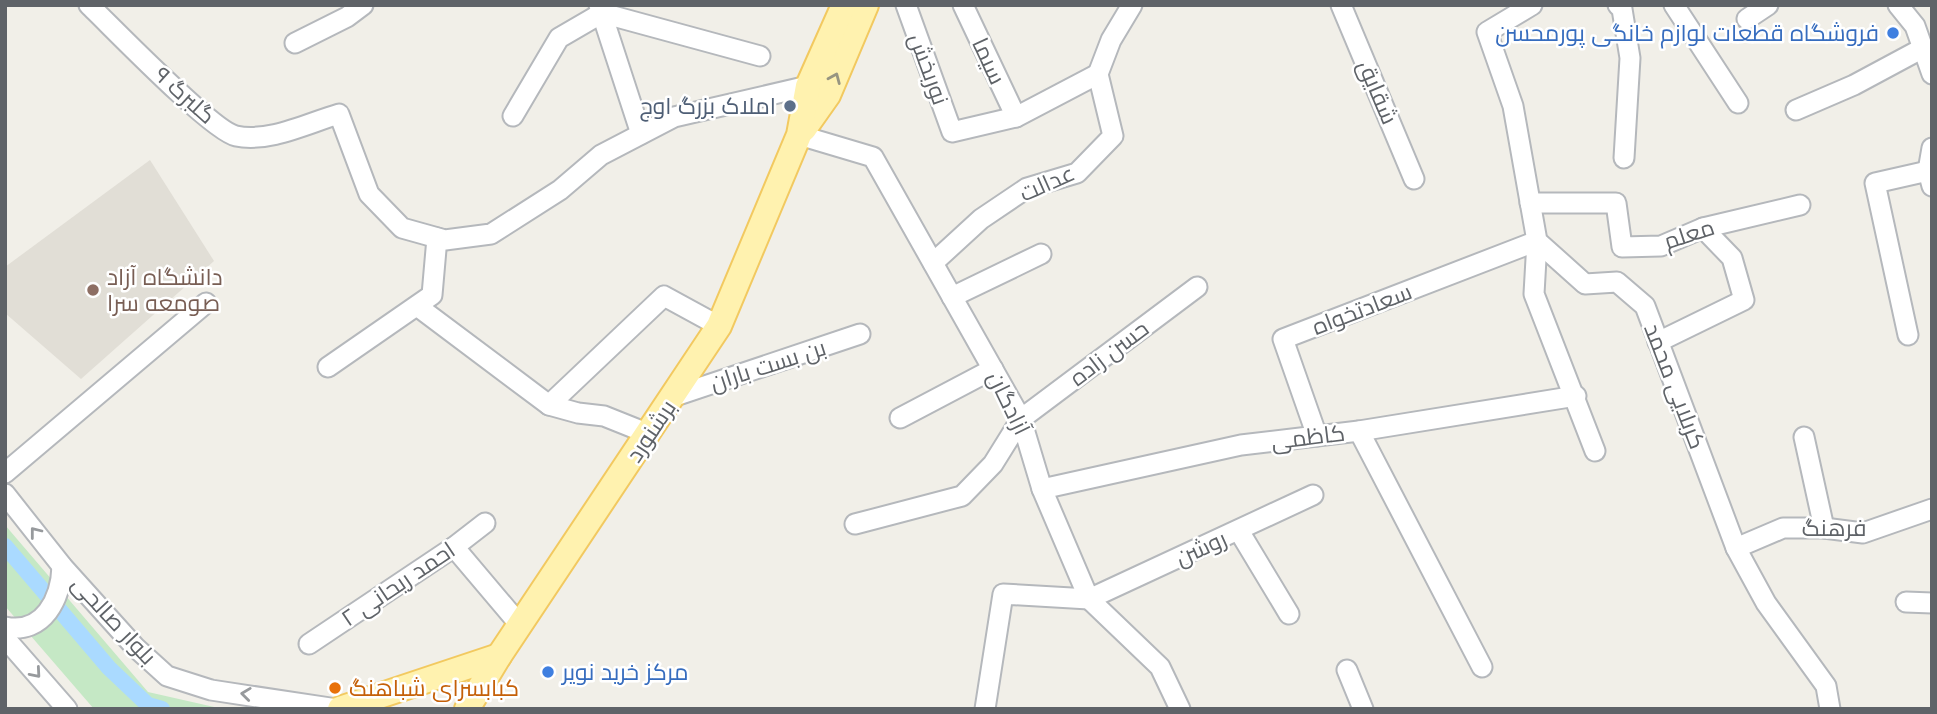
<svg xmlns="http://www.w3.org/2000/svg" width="1937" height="714" font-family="Inter,Cairo,sans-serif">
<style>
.education{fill:#e1ded6}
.green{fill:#c5e8c5}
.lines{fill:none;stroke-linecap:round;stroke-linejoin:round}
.canal{stroke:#aadaff;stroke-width:16}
.minor-casing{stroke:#b5b8bc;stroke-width:23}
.major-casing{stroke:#f2c960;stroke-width:28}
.minor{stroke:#fff;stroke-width:19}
.major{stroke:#fff2af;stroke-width:24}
.oneway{stroke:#979581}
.oneway2{stroke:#979a9d}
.shop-dot{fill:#3f7fe0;stroke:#fff;stroke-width:2.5}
.service-dot{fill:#5c6f8a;stroke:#fff;stroke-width:2.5}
.education-dot{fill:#8d6e63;stroke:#fff;stroke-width:2.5}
.food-dot{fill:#e8710a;stroke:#fff;stroke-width:2.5}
.labels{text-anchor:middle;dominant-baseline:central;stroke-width:5;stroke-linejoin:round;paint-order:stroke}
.shop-label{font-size:23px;fill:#366cbe;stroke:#fff;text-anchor:end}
.street-label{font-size:23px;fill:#5f6368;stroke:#fff}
.service-label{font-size:23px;fill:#4e5e75;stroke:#fff;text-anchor:end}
.education-label{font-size:23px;fill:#785e54;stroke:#fff;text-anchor:start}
.food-label{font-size:23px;fill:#c56008;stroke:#fff;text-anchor:start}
</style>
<rect width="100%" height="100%" fill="#f1efe8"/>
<polygon class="education" points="150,160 214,261 81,379 5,313 5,267"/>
<polygon class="green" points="5,525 148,692 223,709 94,709 5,606"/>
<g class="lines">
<polyline class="canal" points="5,546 109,668 148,705 162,709"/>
<defs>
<g id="minor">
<path d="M89 5C113 28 212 131 236 136 269 143 308 123 339 114L369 194 402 228 445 240 491 234 560 190 601 155 674 117 808 86"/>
<polyline points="599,5 641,134"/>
<polyline points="906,5 952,132 1016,117 1098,74"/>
<polyline points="963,5 1016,117"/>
<polyline points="1341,5 1414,179"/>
<polyline points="1532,5 1487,32 1513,106 1537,241 1585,284 1617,282 1645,306 1736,548 1766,603 1826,686 1830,709"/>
<polyline points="1618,5 1622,9 1630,58 1624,158"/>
<polyline points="1674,5 1738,103"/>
<polyline points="1898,5 1915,26 1932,74"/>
<polyline points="1747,19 1768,5"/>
<polyline points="295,43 347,17 363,5"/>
<polyline points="1796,110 1854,85 1923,48"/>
<polyline points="513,116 559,38 602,13 760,56"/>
<polyline points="799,135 873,157 1021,419 1042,489 1089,599 1160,667 1180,709"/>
<polyline points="1932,148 1928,171 1932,186"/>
<polyline points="1530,203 1616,203 1622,247 1661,246 1703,228 1800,205"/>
<polyline points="933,263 981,219 1027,188 1077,173 1113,136 1098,74 1111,40 1132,5"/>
<polyline points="952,297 1041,254"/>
<polyline points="417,306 549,405 578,413 604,416 649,434"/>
<polyline points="1908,335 1875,183 1928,171"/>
<polyline points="1658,342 1744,300 1732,258 1703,228"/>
<polyline points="328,367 432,295 437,238"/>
<polyline points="675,396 860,334"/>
<polyline points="549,405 664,296 719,326"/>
<polyline points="900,418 993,369"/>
<polyline points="1359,431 1482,667"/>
<polyline points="1317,436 1283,339 1537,241 1534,294 1595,451"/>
<polyline points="1804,437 1824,528"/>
<polyline points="5,473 206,303"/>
<polyline points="1042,489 1241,445 1359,431 1576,396"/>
<polyline points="5,494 62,566 135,647 167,676 211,690 337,709"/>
<polyline points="855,524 962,496 993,464 1021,419 1197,287"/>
<polyline points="1239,531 1289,614"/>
<polyline points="454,547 520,625"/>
<polyline points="1736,548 1783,528 1824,528 1863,533 1932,509"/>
<polyline points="1906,602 1932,603"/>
<path d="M5 627C44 635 61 598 62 566"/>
<polyline points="5,638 67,709"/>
<polyline points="309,644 454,547 485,523"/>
<polyline points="1347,670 1363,709"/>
<polyline points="985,709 1003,594 1089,599 1313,495"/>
</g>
<g id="major">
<polyline points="804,129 828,95 866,5"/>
<polyline points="340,709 499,656"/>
<polyline points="467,709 499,656 719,326 799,135 808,86 844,5"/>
</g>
</defs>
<use href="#minor" class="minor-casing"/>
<use href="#major" class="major-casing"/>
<use href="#minor" class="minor"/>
<use href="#major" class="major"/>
</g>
<defs><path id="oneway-chevron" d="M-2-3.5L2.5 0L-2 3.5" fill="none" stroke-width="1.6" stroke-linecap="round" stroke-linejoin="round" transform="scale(1.75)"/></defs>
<use class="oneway" href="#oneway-chevron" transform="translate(835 78) rotate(-67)"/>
<g class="oneway2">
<use href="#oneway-chevron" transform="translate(35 532) rotate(-128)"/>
<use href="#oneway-chevron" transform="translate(36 673) rotate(49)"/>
<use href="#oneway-chevron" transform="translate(246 694) rotate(-173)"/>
</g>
<g class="shop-dot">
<circle cx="1893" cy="33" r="7"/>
<circle cx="548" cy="672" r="7"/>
</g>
<circle class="service-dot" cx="790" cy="106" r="7"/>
<circle class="education-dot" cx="93" cy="290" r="7"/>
<circle class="food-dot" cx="335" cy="688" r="7"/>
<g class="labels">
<g class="shop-label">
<text x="1879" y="33">فروشگاه قطعات لوازم خانگی پورمحسن</text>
<text x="562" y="672" text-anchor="start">مرکز خرید نویر</text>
</g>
<g class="street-label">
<text transform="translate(989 61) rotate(65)">سیما</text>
<text transform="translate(929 69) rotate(70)">نوربخش</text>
<text transform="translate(1378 92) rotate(67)">شقایق</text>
<text transform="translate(185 95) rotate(42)">گلبرگ ۹</text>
<text transform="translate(1047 183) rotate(-24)">عدالت</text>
<text transform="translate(1689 234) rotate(-18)">معلم</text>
<text transform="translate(1362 309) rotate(-21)">سعادتخواه</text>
<text transform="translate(1109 353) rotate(-37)">حسن زاده</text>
<text transform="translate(768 365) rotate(-18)">بن بست باران</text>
<text transform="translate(1675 386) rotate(69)">کربلایی محمد</text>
<text transform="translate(1009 403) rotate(64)">آزادگان</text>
<text transform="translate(651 431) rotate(-56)">برشنورد</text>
<text transform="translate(1308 437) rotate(-7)">کاظمی</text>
<text x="1834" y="528">فرهنگ</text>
<text transform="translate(1201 548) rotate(-24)">روشن</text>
<text transform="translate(398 584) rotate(-34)">احمد ریحانی ۲</text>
<text transform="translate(114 620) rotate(47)">بلوار صالحی</text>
</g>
<g class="service-label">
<text x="776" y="106">املاک بزرگ اوج</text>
</g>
<g class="education-label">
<text x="107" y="277">دانشگاه آزاد<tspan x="107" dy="26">صومعه سرا</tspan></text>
</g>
<g class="food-label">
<text x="349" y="688">کبابسرای شباهنگ</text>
</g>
</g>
<rect width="1937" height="714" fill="none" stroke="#5f6368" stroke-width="14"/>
</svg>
